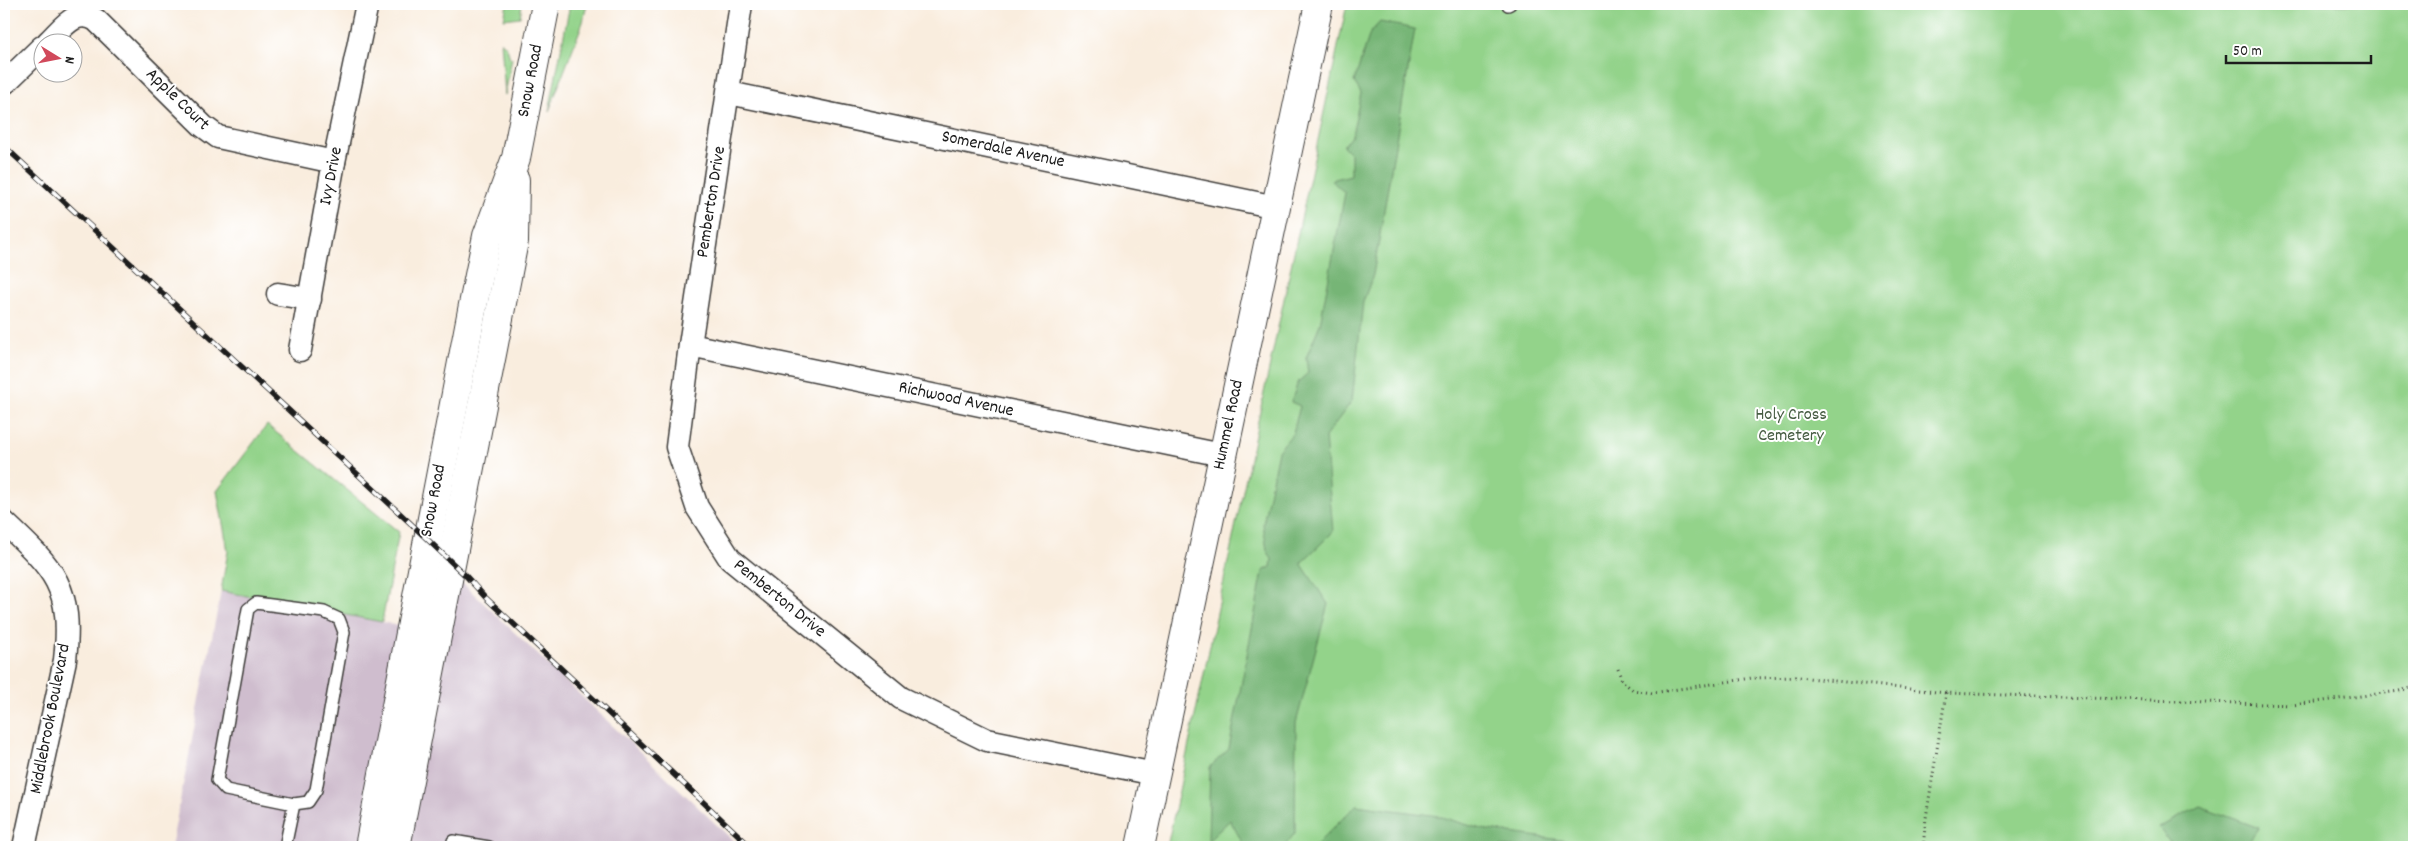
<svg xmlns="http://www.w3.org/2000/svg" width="2418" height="851" font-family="Dekko,sans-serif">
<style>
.industrial{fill:#cfbdce}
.green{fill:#93d38a;stroke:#587853}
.forest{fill:#76b576;stroke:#496849}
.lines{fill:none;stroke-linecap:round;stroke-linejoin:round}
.service-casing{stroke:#3d3b39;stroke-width:14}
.minor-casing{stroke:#3d3b39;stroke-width:25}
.tertiary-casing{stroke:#3d3b39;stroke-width:30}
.primary-casing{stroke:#3d3b39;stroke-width:30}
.path{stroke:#3d3b39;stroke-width:3;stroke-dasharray:1 4;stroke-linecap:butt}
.service{stroke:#fff;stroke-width:11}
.minor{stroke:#fff;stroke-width:22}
.tertiary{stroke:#fff;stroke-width:28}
.primary{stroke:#fff;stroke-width:28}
.rail-casing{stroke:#1c1c1c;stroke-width:5.5}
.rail{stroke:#fff;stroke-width:4;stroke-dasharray:11;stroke-linecap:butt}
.labels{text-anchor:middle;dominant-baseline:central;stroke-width:4;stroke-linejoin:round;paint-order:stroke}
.street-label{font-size:18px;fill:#1c1c1c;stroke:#fff}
.park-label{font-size:18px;fill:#465c42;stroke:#fff}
</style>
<rect width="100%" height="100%" fill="#fff"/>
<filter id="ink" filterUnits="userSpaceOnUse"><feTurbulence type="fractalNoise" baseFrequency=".02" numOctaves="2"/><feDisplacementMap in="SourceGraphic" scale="10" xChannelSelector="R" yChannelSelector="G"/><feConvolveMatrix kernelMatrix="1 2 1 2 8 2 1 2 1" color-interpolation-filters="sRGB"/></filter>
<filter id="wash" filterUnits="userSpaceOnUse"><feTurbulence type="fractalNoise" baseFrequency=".0096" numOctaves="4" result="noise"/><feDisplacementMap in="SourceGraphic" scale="20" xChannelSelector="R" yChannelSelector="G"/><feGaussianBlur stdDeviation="1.12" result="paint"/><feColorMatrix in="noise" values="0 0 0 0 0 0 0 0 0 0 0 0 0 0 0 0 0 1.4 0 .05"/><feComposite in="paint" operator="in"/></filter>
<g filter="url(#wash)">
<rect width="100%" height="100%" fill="#f9edde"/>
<polygon class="industrial" points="455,576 740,847 171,847 221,591 444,634"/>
<g class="green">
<polygon points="507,4 522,4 520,17 504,19"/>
<polygon points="570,4 587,4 583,22 549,111"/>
<polygon points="1347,4 2414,4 2414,847 1167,847"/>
<polygon points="501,41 507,48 510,58 512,58 505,95"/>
<polygon points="267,425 399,532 382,622 221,591 228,551 217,491"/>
</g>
<g class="forest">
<polygon points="1380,22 1415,29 1373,275 1363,302 1352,401 1325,437 1333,532 1301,563 1328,604 1296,723 1295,833 1284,847 1245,847 1230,820 1208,841 1210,767 1229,749 1263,571 1271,567 1272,559 1267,550 1263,524 1278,451 1293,433 1300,406 1291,402 1298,382 1308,373 1306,358 1320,324 1345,193 1331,180 1351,175 1351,154 1343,146 1352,135 1361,93 1354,82 1370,33"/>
<polygon points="2414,155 2414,336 2408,157"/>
<polygon points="1356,805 1438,816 1481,829 1612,847 1314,847"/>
<polygon points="2200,806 2259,828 2245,847 2173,847 2159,828"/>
</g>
</g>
<g filter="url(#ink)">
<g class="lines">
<defs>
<g id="service">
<polyline points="1508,5 1510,4"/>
<polygon points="256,603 324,612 339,619 344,632 316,790 308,802 294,804 226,790 217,780 248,609"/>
<polyline points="453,841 489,847"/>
<polyline points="285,847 294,804"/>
</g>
<g id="minor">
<polyline points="741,4 690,345 677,447 697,507 730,559 901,698 987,740 1155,774"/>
<path d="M48 42C62 29 75 7 96 20L203 126 218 137 334 162"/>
<polyline points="6,82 42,47"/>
<polyline points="729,93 1276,207"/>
<polyline points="278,294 310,299"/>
<polyline points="690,345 1222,455"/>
<polyline points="300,350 334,162 367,4"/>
<path d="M4 522C55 570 73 587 65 660L24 847"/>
</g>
<polyline id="tertiary" points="1140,847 1319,4"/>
<g id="primary">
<polyline points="369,847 473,305 487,236 516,158 546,4"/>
<polyline points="396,847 514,241 515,180"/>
</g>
</defs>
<use href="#service" class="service-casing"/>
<use href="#minor" class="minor-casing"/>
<use href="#tertiary" class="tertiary-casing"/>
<use href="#primary" class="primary-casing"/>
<g class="path">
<polyline points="1618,669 1622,681 1633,690 1652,693 1752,678 1799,677 1946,693"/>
<polyline points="1923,847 1926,818 1946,693 2293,705 2399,691 2414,687"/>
</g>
<use href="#service" class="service"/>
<use href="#minor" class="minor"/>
<use href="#tertiary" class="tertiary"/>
<use href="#primary" class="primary"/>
<defs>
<polyline id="rail" points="4,146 407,520 466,576 486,598 751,847"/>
</defs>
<use href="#rail" class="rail-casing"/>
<use href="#rail" class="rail"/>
</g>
</g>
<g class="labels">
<g class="street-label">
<text transform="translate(531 81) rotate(-79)">Snow Road</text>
<text transform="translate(177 100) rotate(44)">Apple Court</text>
<text transform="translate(1003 150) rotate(12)">Somerdale Avenue</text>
<text transform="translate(332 176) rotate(-79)">Ivy Drive</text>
<text transform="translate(712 202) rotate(-81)">Pemberton Drive</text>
<text transform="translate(956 400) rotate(12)">Richwood Avenue</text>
<text transform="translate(1229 425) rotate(-78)">Hummel Road</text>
<text transform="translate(434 501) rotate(-79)">Snow Road</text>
<text transform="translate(779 599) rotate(39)">Pemberton Drive</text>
<text transform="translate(51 719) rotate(-79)">Middlebrook Boulevard</text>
</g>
<g class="park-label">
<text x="1791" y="415">Holy Cross<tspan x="1791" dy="21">Cemetery</tspan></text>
</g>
</g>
<rect width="2418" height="851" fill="none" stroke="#fff" stroke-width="20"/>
<g transform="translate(58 58) rotate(100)"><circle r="24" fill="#ffffff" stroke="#a4a4a4"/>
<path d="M0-4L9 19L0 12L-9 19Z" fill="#d1495b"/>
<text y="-8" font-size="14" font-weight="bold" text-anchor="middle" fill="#1c1c1c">N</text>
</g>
<path d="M2226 55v8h145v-8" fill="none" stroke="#1c1c1c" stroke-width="2.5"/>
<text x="2233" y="55" font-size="15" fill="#1c1c1c" stroke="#ffffff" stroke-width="4" paint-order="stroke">50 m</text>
</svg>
